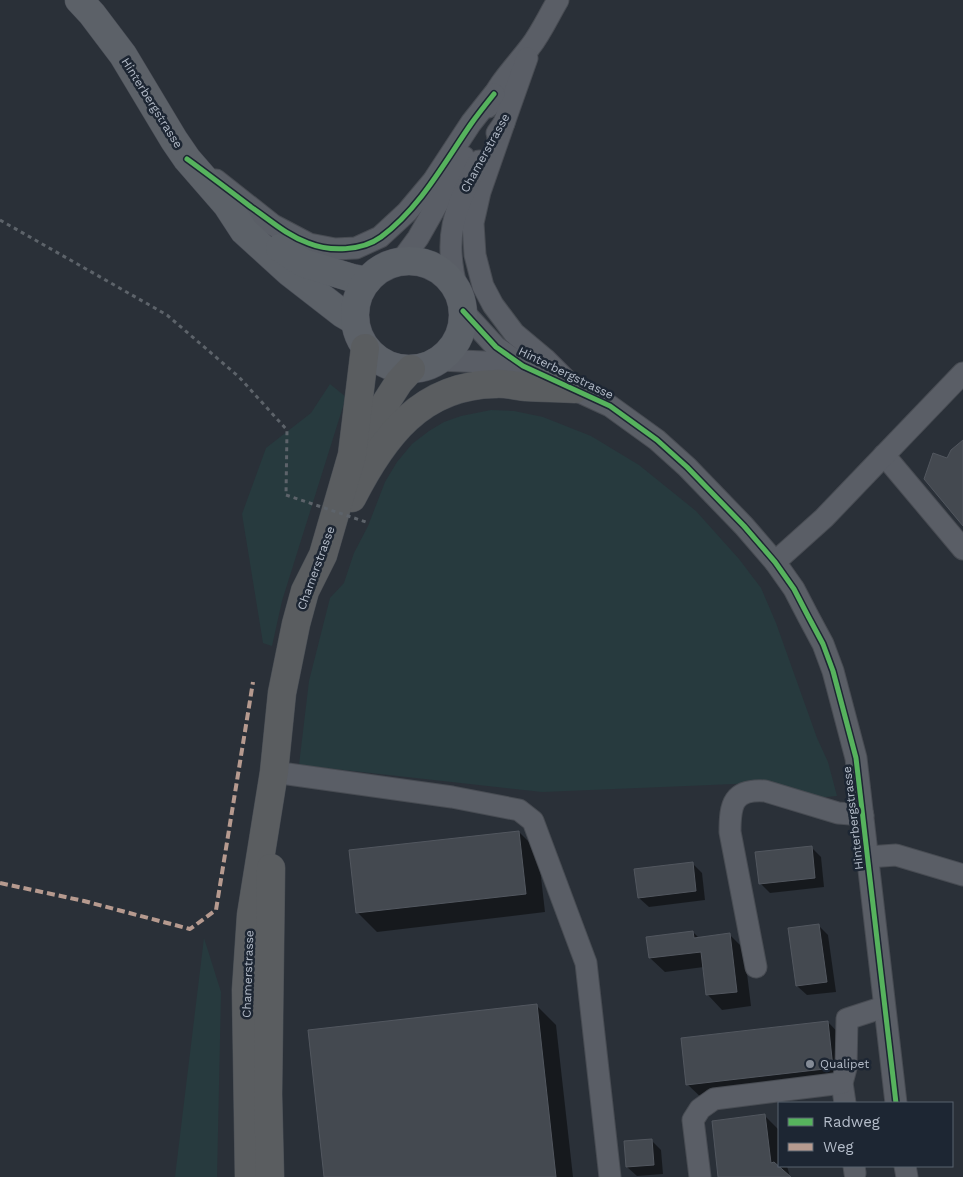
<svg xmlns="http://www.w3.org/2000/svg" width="963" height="1177" font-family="'Work Sans',sans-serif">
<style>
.green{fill:#273a3e}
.shadow{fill:#0007}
.building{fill:#444950;stroke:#52575f}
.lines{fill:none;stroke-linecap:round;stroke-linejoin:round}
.minor-casing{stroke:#484c53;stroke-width:23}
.major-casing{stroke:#484c55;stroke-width:29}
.highway-casing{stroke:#474c53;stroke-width:29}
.path{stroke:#5d636a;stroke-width:3;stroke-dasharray:4 4;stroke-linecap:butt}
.minor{stroke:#5a5e66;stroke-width:21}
.major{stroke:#5c6168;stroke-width:28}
.highway{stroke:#5a5d60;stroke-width:28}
.path-bridge{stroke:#5d636a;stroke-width:3;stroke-dasharray:4 4;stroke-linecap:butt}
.quiet{stroke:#b69a8f;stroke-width:4;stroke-dasharray:8 4;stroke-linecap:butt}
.cycleway-casing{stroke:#1d2633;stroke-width:8}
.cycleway{stroke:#56b35d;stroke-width:5}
.poi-dot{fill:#848b96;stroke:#1d2633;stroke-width:2}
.labels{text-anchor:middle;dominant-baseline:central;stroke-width:5;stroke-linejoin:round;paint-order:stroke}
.street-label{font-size:12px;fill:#b4bcc9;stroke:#1d2633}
.poi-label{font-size:12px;fill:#b4bcc9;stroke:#1d2633;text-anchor:start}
</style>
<rect width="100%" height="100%" fill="#2a3038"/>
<g class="green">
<polygon points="330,384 346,397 282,601 272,646 263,643 242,514 266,448 311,413"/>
<polygon points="491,410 514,411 543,417 591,436 639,465 696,511 739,559 761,588 776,623 817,738 828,762 837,796 816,798 758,783 542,792 299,765 309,681 330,598 344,583 354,553 368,526 385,482 397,462 412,444 429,431 444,422 461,416"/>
<polygon points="204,938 221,992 217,1177 175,1177"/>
</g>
<g class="shadow">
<polygon points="519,832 538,851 545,912 377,932 357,912"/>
<polygon points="811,847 821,857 824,887 770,893 760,883"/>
<polygon points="692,863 702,873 705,900 649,907 639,898"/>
<polygon points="818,925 828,935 836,992 807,995 797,986"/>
<polygon points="693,932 699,938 729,934 744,949 751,1006 722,1010 708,995 704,967 665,972 650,958"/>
<polygon points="537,1006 556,1025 573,1177 325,1177"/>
<polygon points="828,1022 847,1042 852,1087 707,1103 687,1084"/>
<polygon points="765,1116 779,1130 779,1166 787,1166 790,1177 720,1177"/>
<polygon points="651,1140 661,1150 663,1174 637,1176 627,1167"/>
</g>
<g class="building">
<polygon points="963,440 963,526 924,479 933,453 947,458 951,450"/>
<polygon points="519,831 526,894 356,913 349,850"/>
<polygon points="812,846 815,878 759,884 755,852"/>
<polygon points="693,862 696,891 638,898 634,869"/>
<polygon points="819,924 827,982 796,986 788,928"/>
<polygon points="693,931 694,938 730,933 737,992 706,995 701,952 649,958 646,937"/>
<polygon points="537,1004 556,1177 324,1177 308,1030"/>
<polygon points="828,1021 833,1068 686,1085 681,1038"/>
<polygon points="765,1114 771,1163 774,1162 791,1177 718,1177 712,1121"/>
<polygon points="652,1139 654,1165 626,1167 624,1141"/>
</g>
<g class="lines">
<defs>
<g id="minor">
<path d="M488 107C498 83 515 67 530 47 541 33 549 15 558 0"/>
<polyline points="504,123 480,192 473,223 475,255 483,286 493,305 514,333 545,359 566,380"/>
<polyline points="497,133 504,123 527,58"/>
<polyline points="216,180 273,225 309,244 335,249 356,248 380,237 407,212 433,181 471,123 494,94"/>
<polyline points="401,261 418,238 464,157"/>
<path d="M458 293C442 237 454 211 479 161"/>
<polyline points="463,311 496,347 523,366 610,406 657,440 687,467 744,526 775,562 794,589 808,616 823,644 833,671 856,758 896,1103"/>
<polyline points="439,360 484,362 520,366"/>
<polyline points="884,455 963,549"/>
<polyline points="775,562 824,518 963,373"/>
<polyline points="274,772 452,797 519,810 533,821 586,963 610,1177"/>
<polyline points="868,857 896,855 963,875"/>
<path d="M756 967 730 832C730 804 733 789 765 791L838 813 863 815"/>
<polyline points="845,1103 842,1083 846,1068 847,1019 884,1007"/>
<polyline points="854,1166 855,1173"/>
<polyline points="905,1166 907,1177"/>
<polyline points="700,1177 693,1120 700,1109 714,1099 842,1083"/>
</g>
<g id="major">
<polyline points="79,0 92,14 123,55 174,140 187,159 227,205 244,231 289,272 343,314 355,321"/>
<polyline points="280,248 303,263 352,278 367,281"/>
<circle cx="409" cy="315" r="54"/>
</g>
<g id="highway">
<polyline points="356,449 399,382 411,369"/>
<path d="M352 498C383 437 421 385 495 384 505 383 516 386 526 387 542 388 559 388 575 389"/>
<polyline points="249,1177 246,990 251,915 274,772 282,693 296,624 305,591 323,555 352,455 365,348"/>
<polyline points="270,1177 268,1094 271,868"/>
</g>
</defs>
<use href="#minor" class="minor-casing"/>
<use href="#major" class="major-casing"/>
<use href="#highway" class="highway-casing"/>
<polyline class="path" points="0,220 167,315 239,377 287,430 286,495"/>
<use href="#minor" class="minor"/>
<use href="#major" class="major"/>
<use href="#highway" class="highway"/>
<polyline class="path-bridge" points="286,495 366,522"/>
<polyline class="quiet" points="0,883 84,901 190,929 216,910 253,682"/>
<defs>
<g id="cycleway">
<path d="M187 159C209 175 230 191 251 207 270 220 286 235 308 243 330 252 362 251 381 237 420 208 444 163 471 124 478 114 486 104 494 94"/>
<polyline points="463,311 496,347 523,366 610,406 657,440 687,467 744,526 775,562 794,589 808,616 823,644 833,671 856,758 896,1103"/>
</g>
</defs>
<use href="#cycleway" class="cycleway-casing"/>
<use href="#cycleway" class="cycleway"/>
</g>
<circle class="poi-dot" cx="810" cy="1064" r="5"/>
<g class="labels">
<g class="street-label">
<text transform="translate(152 103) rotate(58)">Hinterbergstrasse</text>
<text transform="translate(485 153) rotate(-61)">Chamerstrasse</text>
<text transform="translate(566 373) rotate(26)">Hinterbergstrasse</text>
<text transform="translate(316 568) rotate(-70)">Chamerstrasse</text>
<text transform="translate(853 818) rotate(-97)">Hinterbergstrasse</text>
<text transform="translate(248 974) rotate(-88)">Chamerstrasse</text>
</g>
<g class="poi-label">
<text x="820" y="1064">Qualipet</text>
</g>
</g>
<rect x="778" y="1102" width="175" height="65" fill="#1d2633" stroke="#59626f"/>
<rect x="788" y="1118" width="25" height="8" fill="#56b35d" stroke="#59626f"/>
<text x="823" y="1127" font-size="15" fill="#b4bcc9">Radweg</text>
<rect x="788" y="1143" width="25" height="8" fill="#b69a8f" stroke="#59626f"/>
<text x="823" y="1152" font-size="15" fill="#b4bcc9">Weg</text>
</svg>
